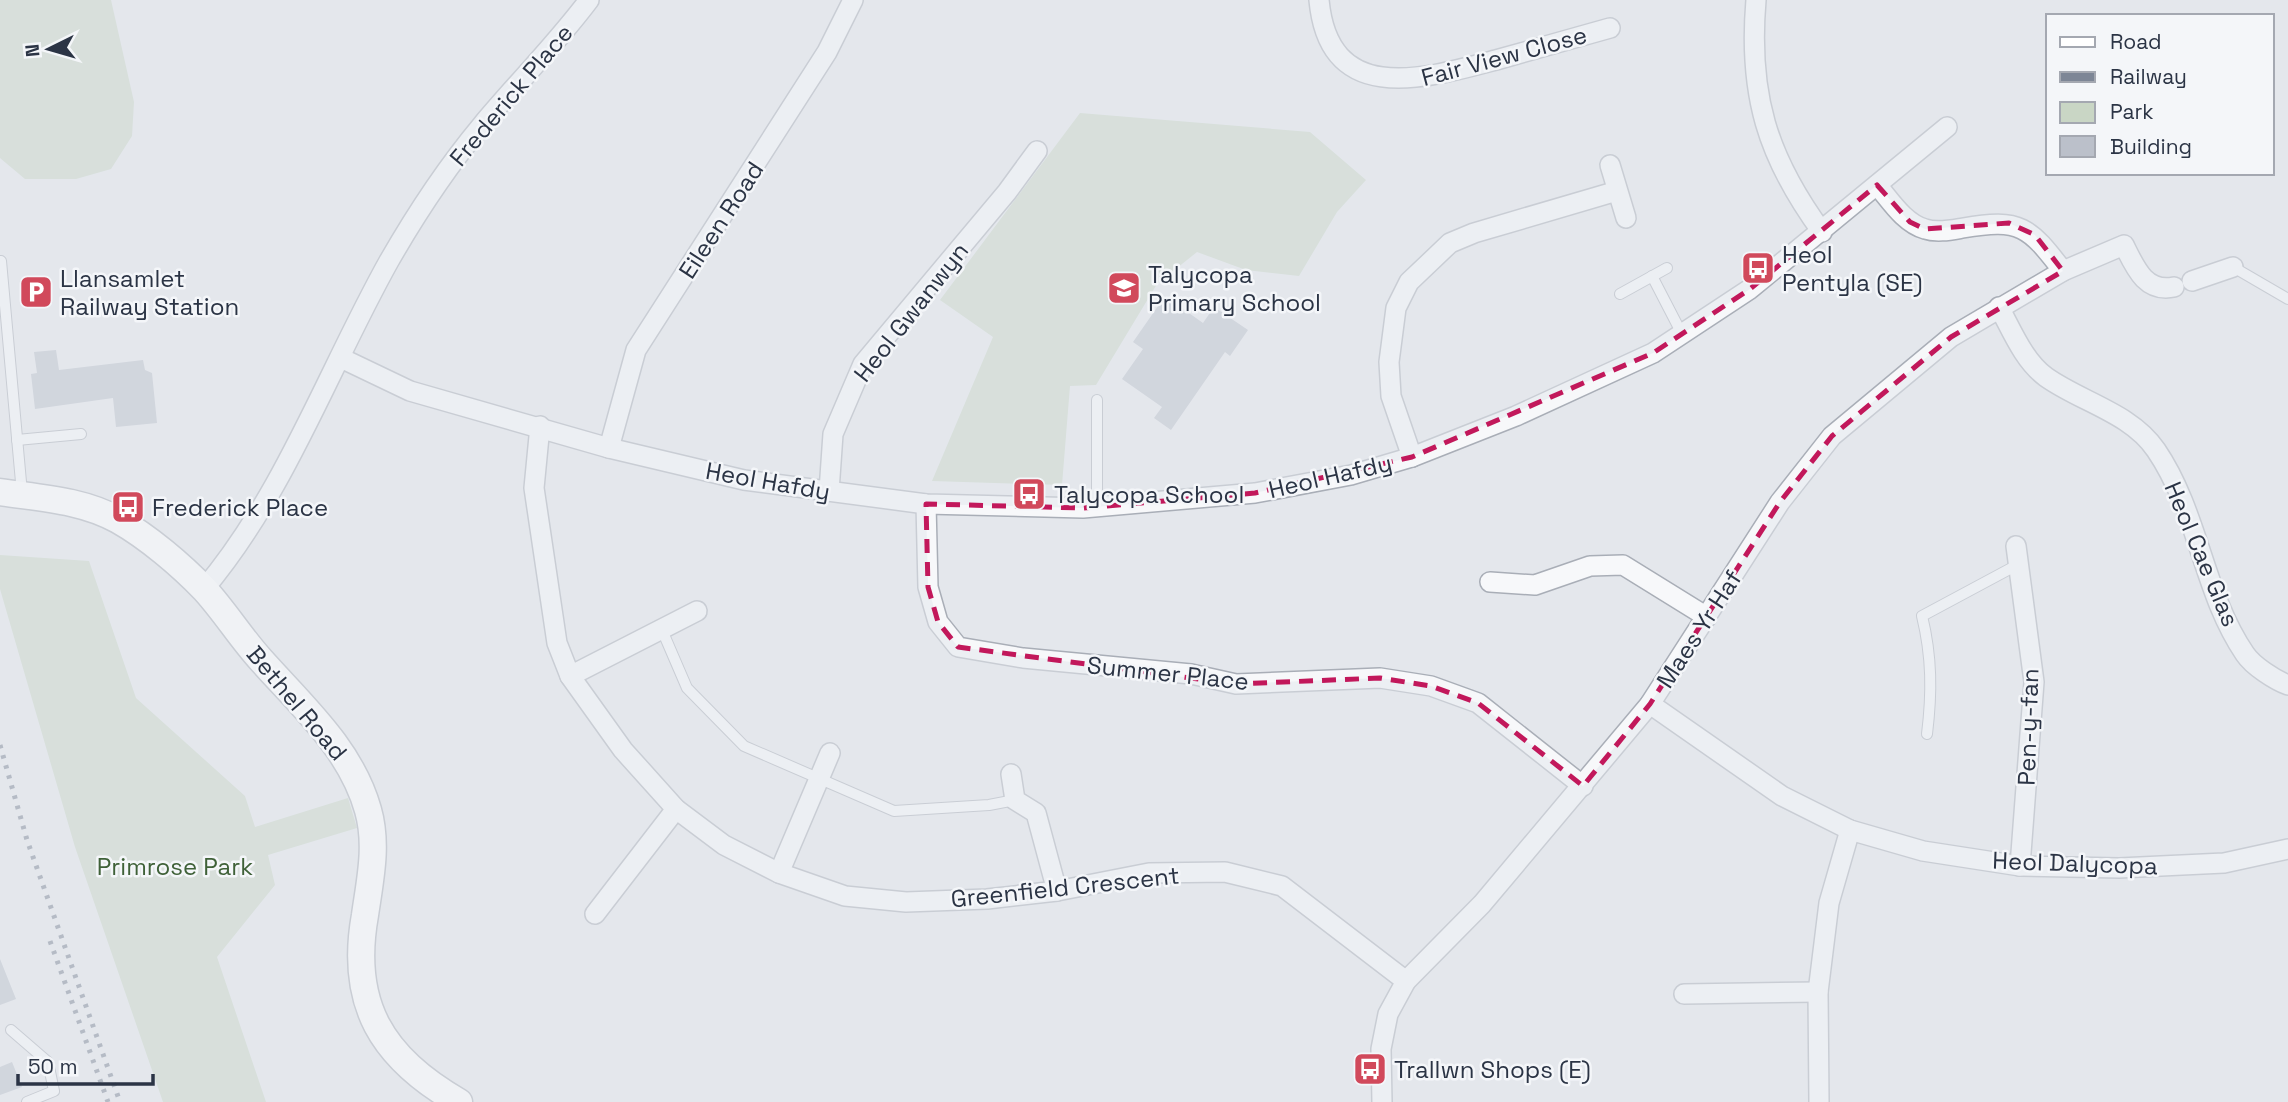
<svg xmlns="http://www.w3.org/2000/svg" width="2288" height="1102" font-family="'Space Grotesk',sans-serif">
<style>
.green{fill:#c9d6c5}
.building{fill:#bbc0ca}
.lines{fill:none;stroke-linecap:round;stroke-linejoin:round}
.lane-casing{stroke:#a9aeb7;stroke-width:12}
.street-casing{stroke:#a9aeb7;stroke-width:22}
.secondary-casing{stroke:#a9aeb7;stroke-width:29}
.lane{stroke:#f7f8fa;stroke-width:10}
.street{stroke:#f7f8fa;stroke-width:19}
.secondary{stroke:#fff;stroke-width:26}
.rail{stroke:#7d8696;stroke-width:5;stroke-dasharray:3.5 7;stroke-linecap:butt}
.marked{fill:none;stroke:#c2185b;stroke-width:5;stroke-dasharray:14 9;stroke-linejoin:round}
.labels{text-anchor:middle;dominant-baseline:central;stroke-width:5;stroke-linejoin:round;paint-order:stroke}
.street-label{font-size:24px;fill:#2b3445;stroke:#f4f6f9}
.poi-label{font-size:24px;fill:#2b3445;stroke:#f4f6f9;text-anchor:start}
.park-label{font-size:24px;fill:#3f6138;stroke:#f4f6f9}
</style>
<rect width="100%" height="100%" fill="#e4e7ec"/>
<g class="green">
<polygon points="0,0 111,0 134,102 132,136 111,169 76,179 25,179 0,158"/>
<polygon points="1080,113 1310,132 1366,180 1337,212 1299,276 1246,270 1197,252 1157,284 1096,385 1070,386 1062,485 932,481 993,337 940,300"/>
<polygon points="0,555 89,561 136,698 245,796 255,827 348,798 357,828 268,855 275,885 217,957 266,1102 163,1102 75,847 0,589"/>
</g>
<g class="building">
<polygon points="1165,296 1203,323 1214,307 1248,330 1230,356 1225,352 1171,430 1154,418 1162,407 1122,379 1143,349 1133,342"/>
<polygon points="56,350 59,370 143,360 145,370 152,373 157,423 116,427 113,398 35,409 31,374 37,373 34,352"/>
<polygon points="0,959 16,999 0,1005"/>
<polygon points="12,1062 22,1087 0,1095 0,1067"/>
</g>
<g class="lines">
<defs>
<g id="lane">
<polyline points="1,261 22,493"/>
<polyline points="2233,267 2288,299"/>
<polyline points="1652,276 1682,334"/>
<polyline points="1620,294 1667,268"/>
<polyline points="17,440 81,434"/>
<polyline points="1097,507 1097,400"/>
<polyline points="662,630 687,688 744,746 894,811 989,805 1015,800"/>
<path d="M1927 734C1932 693 1932 657 1922 616L2019 564"/>
<polyline points="11,1030 48,1062 54,1091 27,1102"/>
</g>
<g id="street">
<path d="M1319 0C1329 107 1424 79 1496 60 1534 49 1572 39 1610 28"/>
<path d="M1756 0C1748 94 1767 157 1822 232"/>
<polyline points="1610,165 1626,218"/>
<path d="M1877 185C1890 200 1904 223 1925 229 1937 233 1951 230 1963 228 2021 218 2029 227 2063 271"/>
<polyline points="2192,281 2233,267"/>
<path d="M1999 307C2012 331 2024 361 2046 377 2081 402 2131 413 2156 450 2199 513 2203 593 2245 654 2253 666 2275 680 2288 685"/>
<polyline points="341,358 410,391 609,448 744,480 926,504 1083,508 1255,493 1351,475 1412,457 1516,416 1653,353 1750,289 1947,127"/>
<polyline points="540,426 534,488 557,643 570,676 623,750 676,809 724,845 779,873 845,896 906,902 987,899 1057,891 1149,873 1225,872 1282,886 1406,981"/>
<polyline points="609,448 636,350 827,52 853,0"/>
<polyline points="1412,457 1391,396 1389,362 1396,308 1409,282 1450,243 1474,233 1617,191"/>
<polyline points="829,491 833,434 863,364 1007,192 1037,151"/>
<polyline points="926,504 928,587 938,622 958,647 1023,658 1191,674 1236,684 1380,678 1431,686 1478,703 1583,786"/>
<polyline points="2016,546 2034,682 2020,866"/>
<polyline points="1490,582 1535,585 1590,566 1623,565 1707,617"/>
<path d="M204 589C285 493 328 370 389 261 416 214 447 167 482 125 517 83 556 44 589 0"/>
<polyline points="570,676 697,611"/>
<polyline points="1650,704 1782,796 1850,830 1923,851 2020,866 2119,868 2224,863 2288,849"/>
<polyline points="1011,774 1015,800 1036,813 1057,891"/>
<polyline points="779,873 830,753"/>
<polyline points="595,914 676,809"/>
<polyline points="1684,994 1818,992"/>
<path d="M1382 1102 1381 1049 1388 1014 1406 981 1482 904 1650 704 1780 502 1832 436 1951 337 2063 271 2124 245C2135 267 2145 293 2174 287"/>
<polyline points="1819,1102 1818,992 1829,903 1850,830"/>
</g>
<path id="secondary" d="M0 492C40 498 82 500 118 520 148 537 181 565 205 590 225 612 241 638 261 660 302 706 351 749 368 810 378 845 370 880 365 915 349 1004 382 1058 459 1102"/>
</defs>
<use href="#lane" class="lane-casing"/>
<use href="#street" class="street-casing"/>
<use href="#secondary" class="secondary-casing"/>
<use href="#lane" class="lane"/>
<use href="#street" class="street"/>
<use href="#secondary" class="secondary"/>
<g class="rail">
<polyline points="0,745 27,840 120,1102"/>
<polyline points="50,941 108,1102"/>
</g>
</g>
<path d="M0 0H2288V1102H0ZM1877 185 1910 222 1925 229 2009 223 2035 235 2063 271 1951 337 1832 436 1780 502 1650 704 1583 786 1478 703 1431 686 1380 678 1236 684 958 647 938 622 928 587 926 504 1083 508 1255 493 1412 457 1653 353 1750 289Z" fill="#e4e7ec" fill-opacity=".55" fill-rule="evenodd"/>
<path class="marked" d="M1877 185 1910 222 1925 229 2009 223 2035 235 2063 271 1951 337 1832 436 1780 502 1650 704 1583 786 1478 703 1431 686 1380 678 1236 684 958 647 938 622 928 587 926 504 1083 508 1255 493 1412 457 1653 353 1750 289Z"/>
<defs>
<symbol id="bus-square" viewBox="-11 -11 22 22"><rect x="-9" y="-9" width="18" height="18" rx="4" fill="#d1495b" stroke="#f4f6f9"/><path d="M-5-6H5V4H4V6H2V4H-2V6H-4V4H-5ZM-3.5-4V0h7V-4ZM-3.5 1.2v1.5H-2V1.2ZM2 1.2v1.5H3.5V1.2Z" fill="#fff"/></symbol>
<symbol id="school-square" viewBox="-11 -11 22 22"><rect x="-9" y="-9" width="18" height="18" rx="4" fill="#d1495b" stroke="#f4f6f9"/><path d="M0-5L7-2L0 1L-7-2ZM-4 1L0 2.5L4 1V4Q0 6-4 4Z" fill="#fff"/></symbol>
<symbol id="parking-square" viewBox="-11 -11 22 22"><rect x="-9" y="-9" width="18" height="18" rx="4" fill="#d1495b" stroke="#f4f6f9"/><path d="M-3.5-5.5H1a3.5 3.5 0 0 1 0 7H-1V5.5H-3.5ZM-1-3.4V-.6H.8a1.4 1.4 0 0 0 0-2.8Z" fill="#fff"/></symbol>
</defs>
<g fill-rule="evenodd">
<use href="#bus-square" x="1739" y="249" width="38" height="38"/>
<use href="#school-square" x="1105" y="269" width="38" height="38"/>
<use href="#parking-square" x="17" y="273" width="38" height="38"/>
<use href="#bus-square" x="1010" y="475" width="38" height="38"/>
<use href="#bus-square" x="109" y="488" width="38" height="38"/>
<use href="#bus-square" x="1351" y="1050" width="38" height="38"/>
</g>
<g class="labels">
<g class="street-label">
<text transform="translate(1504 56) rotate(-15)">Fair View Close</text>
<text transform="translate(511 95) rotate(-50)">Frederick Place</text>
<text transform="translate(721 220) rotate(-57)">Eileen Road</text>
<text transform="translate(911 312) rotate(-52)">Heol Gwanwyn</text>
<text transform="translate(1330 476) rotate(-13)">Heol Hafdy</text>
<text transform="translate(768 481) rotate(10)">Heol Hafdy</text>
<text transform="translate(2202 554) rotate(67)">Heol Cae Glas</text>
<text transform="translate(1699 629) rotate(-57)">Maes Yr Haf</text>
<text transform="translate(1168 673) rotate(6)">Summer Place</text>
<text transform="translate(297 703) rotate(50)">Bethel Road</text>
<text transform="translate(2028 727) rotate(-88)">Pen-y-fan</text>
<text transform="translate(2075 863) rotate(2)">Heol Dalycopa</text>
<text transform="translate(1065 887) rotate(-6)">Greenfield Crescent</text>
</g>
<g class="poi-label">
<text x="1782" y="254">Heol<tspan x="1782" dy="28">Pentyla (SE)</tspan></text>
<text x="1148" y="274">Talycopa<tspan x="1148" dy="28">Primary School</tspan></text>
<text x="60" y="278">Llansamlet<tspan x="60" dy="28">Railway Station</tspan></text>
<text x="1054" y="494">Talycopa School</text>
<text x="152" y="507">Frederick Place</text>
<text x="1394" y="1069">Trallwn Shops (E)</text>
</g>
<g class="park-label">
<text x="175" y="866">Primrose Park</text>
</g>
</g>
<rect x="2046" y="14" width="228" height="161" fill="#f4f6f9" stroke="#a4a8b1" stroke-width="2"/>
<rect x="2060" y="37" width="35" height="10" fill="#ffffff" stroke="#a4a8b1" stroke-width="2"/>
<text x="2110" y="49" font-size="21" fill="#2b3445">Road</text>
<rect x="2060" y="72" width="35" height="10" fill="#7d8696" stroke="#a4a8b1" stroke-width="2"/>
<text x="2110" y="84" font-size="21" fill="#2b3445">Railway</text>
<rect x="2060" y="102" width="35" height="21" fill="#c9d6c5" stroke="#a4a8b1" stroke-width="2"/>
<text x="2110" y="119" font-size="21" fill="#2b3445">Park</text>
<rect x="2060" y="136" width="35" height="21" fill="#bbc0ca" stroke="#a4a8b1" stroke-width="2"/>
<text x="2110" y="154" font-size="21" fill="#2b3445">Building</text>
<g transform="translate(49 49) rotate(265)" stroke="#f4f6f9" stroke-width="5" paint-order="stroke">
<path d="M0-5L12 26L0 18L-12 26Z" fill="#2b3445"/>
<text y="-10" font-size="19" font-weight="bold" text-anchor="middle" fill="#2b3445">N</text>
</g>
<path d="M18 1074v10h135v-10" fill="none" stroke="#2b3445" stroke-width="3.5"/>
<text x="28" y="1074" font-size="21" fill="#2b3445" stroke="#f4f6f9" stroke-width="5" paint-order="stroke">50 m</text>
</svg>
